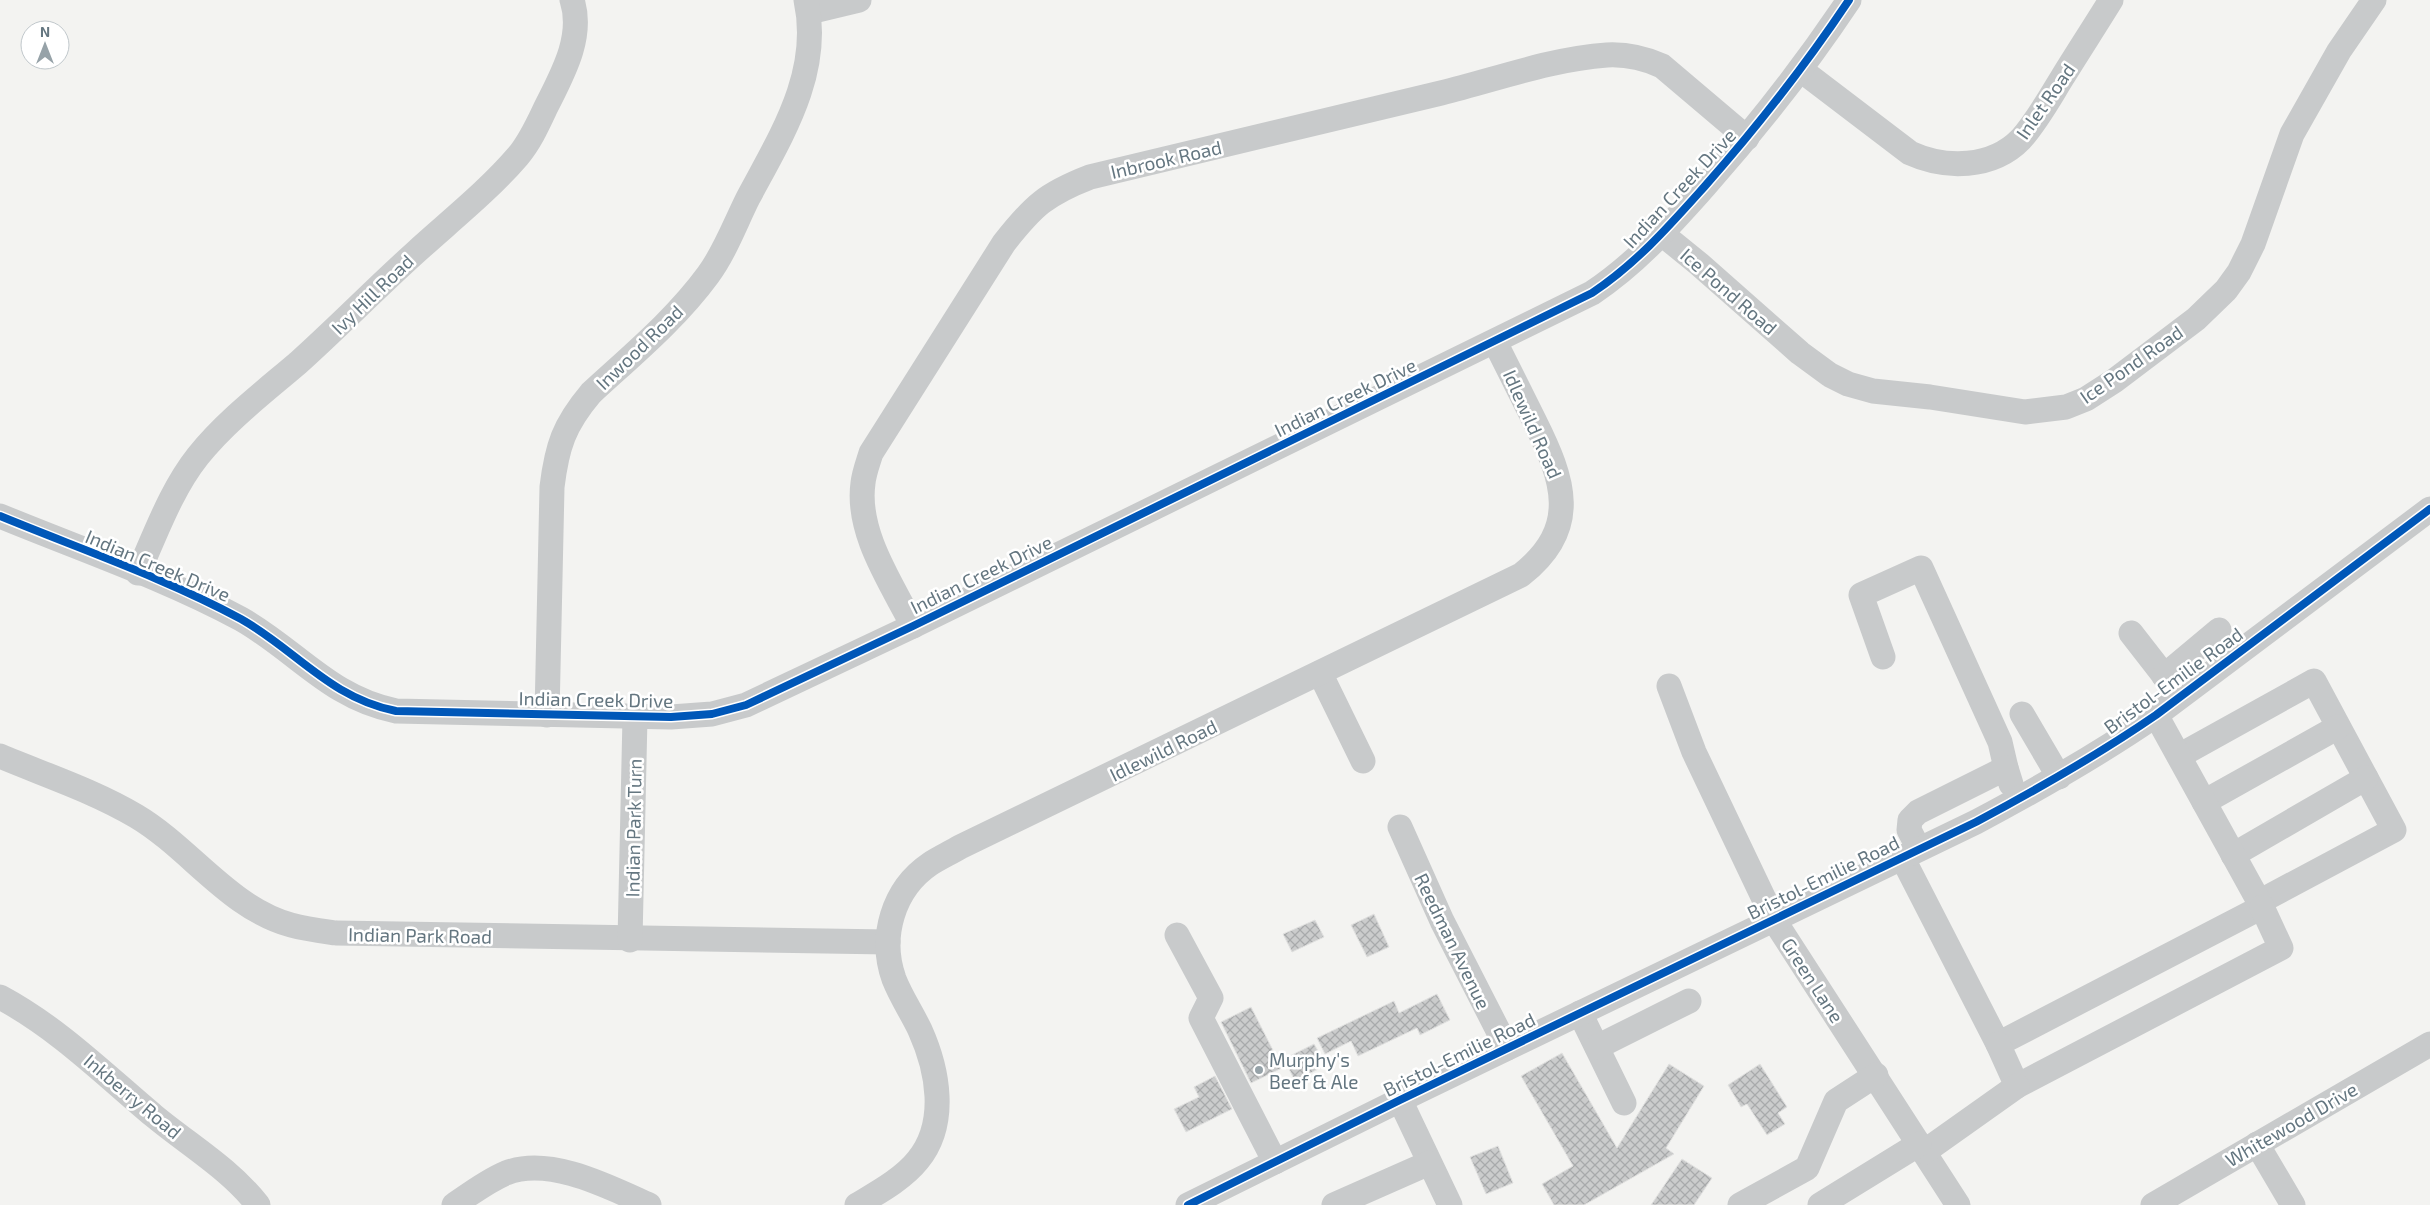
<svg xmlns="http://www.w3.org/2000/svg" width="2430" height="1205" font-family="'Exo 2',sans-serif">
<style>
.building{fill:url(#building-cross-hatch);stroke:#e2e2e1}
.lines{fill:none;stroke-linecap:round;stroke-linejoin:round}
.minor{stroke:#c8cacb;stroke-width:25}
.cycleway-casing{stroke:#fff;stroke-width:11}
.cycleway{stroke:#0057b8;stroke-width:8}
.poi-dot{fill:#96a2a8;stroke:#fff;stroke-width:2}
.labels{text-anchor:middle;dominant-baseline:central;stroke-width:5;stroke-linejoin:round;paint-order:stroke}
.street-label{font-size:19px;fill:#647680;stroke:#fff}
.poi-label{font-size:19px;fill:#647680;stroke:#fff;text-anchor:start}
</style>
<defs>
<pattern id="building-cross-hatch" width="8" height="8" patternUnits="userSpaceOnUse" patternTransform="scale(1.25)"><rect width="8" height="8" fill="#cbcccc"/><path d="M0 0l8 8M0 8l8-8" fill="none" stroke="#a8aaab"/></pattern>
</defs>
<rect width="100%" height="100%" fill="#f3f3f1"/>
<g class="building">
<polygon points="1374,914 1389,947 1367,957 1351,925"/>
<polygon points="1315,920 1324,937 1292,952 1283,934"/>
<polygon points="1437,994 1450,1020 1420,1035 1417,1028 1358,1056 1351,1041 1325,1054 1317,1038 1394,1001 1399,1013"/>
<polygon points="1251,1007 1282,1068 1251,1083 1221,1022"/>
<polygon points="1314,1044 1326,1065 1295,1081 1284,1059"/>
<polygon points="1562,1053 1617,1148 1669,1064 1704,1086 1666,1148 1674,1154 1584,1205 1554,1205 1542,1184 1573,1166 1521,1076"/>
<polygon points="1760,1064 1787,1107 1778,1113 1785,1124 1767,1135 1747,1104 1741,1107 1728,1085"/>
<polygon points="1215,1076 1232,1109 1186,1132 1174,1109 1199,1097 1194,1087"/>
<polygon points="1498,1146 1513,1183 1486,1194 1470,1157"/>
<polygon points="1682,1159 1712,1178 1694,1205 1651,1205"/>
</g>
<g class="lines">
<g class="minor">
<polyline points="809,12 859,0"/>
<path d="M1801 70 1910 153C1945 169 1992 169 2021 139 2037 121 2049 99 2062 78 2078 52 2095 26 2111 0"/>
<polyline points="1662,234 1699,264 1800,353 1830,375 1848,384 1873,391 1930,397 2025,412 2066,407 2086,399 2114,381 2196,319 2226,290 2239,272 2253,244 2292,134 2339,51 2374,0"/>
<path d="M0 516C80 549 165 578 241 619 296 650 330 698 396 711L671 717 712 714 746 705 913 626 1592 293C1637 263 1670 225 1705 186 1757 127 1805 66 1849 0"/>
<path d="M138 573C156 533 171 490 198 456 226 421 264 392 298 363 338 327 376 288 416 252 450 221 488 191 518 156 530 142 538 124 546 107 562 75 584 37 572 0"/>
<path d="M913 626C892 584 856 533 863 483 864 473 868 463 871 453L1004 243C1033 206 1046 194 1090 177 1207 149 1324 121 1441 93 1495 80 1550 59 1607 55 1626 54 1644 58 1662 66L1747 138"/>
<polyline points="2131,633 2180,696"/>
<polyline points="1883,657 1861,595 1921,568 2000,742 2006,768"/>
<polyline points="1320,673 1363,761"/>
<polyline points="2164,676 2219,630"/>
<polyline points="1669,686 1694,752 1774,920 1958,1205"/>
<polyline points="2022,714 2059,777"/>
<path d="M547 715 552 487C557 446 564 425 591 393 631 356 675 320 708 275 725 252 735 224 748 198 781 136 822 73 806 0"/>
<path d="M0 756C45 775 94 791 136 816 190 848 229 908 291 925 306 929 322 931 336 933L888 942"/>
<polyline points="2179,756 2314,681 2394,830 2259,902"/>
<polyline points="2204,802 2338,727"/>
<polyline points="1400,827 1442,921 1507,1048"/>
<polyline points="1919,849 1909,830 1910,820 1918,812 2006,768 2011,784"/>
<polyline points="2233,855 2366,778"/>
<polyline points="1902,857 1998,1044 2262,907 2156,715"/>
<polyline points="1177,935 1211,998 1201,1018 1275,1162"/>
<polyline points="630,940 635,717"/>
<path d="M0 997C58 1028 104 1074 154 1116 189 1145 230 1169 258 1205"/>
<polyline points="1580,1013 1624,1103"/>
<polyline points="1998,1044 2017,1086 2281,948 2262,907"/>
<polyline points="1597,1047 1689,1001"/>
<polyline points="1400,1100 1450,1205"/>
<polyline points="2257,1144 2293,1205"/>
<polyline points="1924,1152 2017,1086"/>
<path d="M454 1205C470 1194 487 1181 506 1173 550 1156 609 1187 649 1205"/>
<path d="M857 1205C877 1193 903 1179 918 1160 948 1123 938 1070 920 1030 912 1013 901 997 894 979 879 937 893 889 930 864 939 858 950 853 960 847L1521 575C1581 528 1564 480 1534 420 1521 394 1508 368 1495 342"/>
<path d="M1188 1205 1400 1100 1976 822C2038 789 2098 755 2156 715L2430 509"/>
<polyline points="1334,1205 1429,1163"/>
<polyline points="1740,1205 1807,1168 1836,1101 1876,1075"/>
<polyline points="1820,1205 1919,1144"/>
<polyline points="2153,1205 2430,1044"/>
</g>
<defs>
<g id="cycleway">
<path d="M0 516C80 549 165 578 241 619 296 650 330 698 396 711L671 717 712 714 746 705 913 626 1592 293C1637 263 1670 225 1705 186 1757 127 1805 66 1849 0"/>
<path d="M1188 1205 1400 1100 1976 822C2038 789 2098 755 2156 715L2430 509"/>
</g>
</defs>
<use href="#cycleway" class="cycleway-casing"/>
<use href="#cycleway" class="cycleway"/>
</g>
<circle class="poi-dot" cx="1259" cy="1070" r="5"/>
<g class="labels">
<g class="street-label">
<text transform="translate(2045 101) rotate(-55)">Inlet Road</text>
<text transform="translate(1166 159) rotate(-13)">Inbrook Road</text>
<text transform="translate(1679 188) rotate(-47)">Indian Creek Drive</text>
<text transform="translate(1729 291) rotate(41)">Ice Pond Road</text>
<text transform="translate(372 294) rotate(-44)">Ivy Hill Road</text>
<text transform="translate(639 347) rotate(-44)">Inwood Road</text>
<text transform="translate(2131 364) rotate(-35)">Ice Pond Road</text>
<text transform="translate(1345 397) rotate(-26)">Indian Creek Drive</text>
<text transform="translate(1533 424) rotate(66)">Idlewild Road</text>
<text transform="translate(158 565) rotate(23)">Indian Creek Drive</text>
<text transform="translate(981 574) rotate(-26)">Indian Creek Drive</text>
<text transform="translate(2173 680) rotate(-36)">Bristol-Emilie Road</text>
<text transform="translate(596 699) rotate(1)">Indian Creek Drive</text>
<text transform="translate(1163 750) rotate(-26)">Idlewild Road</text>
<text transform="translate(633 828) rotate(-89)">Indian Park Turn</text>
<text transform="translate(1823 877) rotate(-26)">Bristol-Emilie Road</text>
<text transform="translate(420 935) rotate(1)">Indian Park Road</text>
<text transform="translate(1453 941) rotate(64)">Reedman Avenue</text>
<text transform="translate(1813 980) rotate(57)">Green Lane</text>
<text transform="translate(1459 1054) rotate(-26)">Bristol-Emilie Road</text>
<text transform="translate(133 1096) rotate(40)">Inkberry Road</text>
<text transform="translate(2291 1124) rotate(-30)">Whitewood Drive</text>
</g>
<g class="poi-label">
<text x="1269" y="1059">Murphy's<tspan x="1269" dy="22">Beef &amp; Ale</tspan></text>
</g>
</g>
<g transform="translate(45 45)"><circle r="24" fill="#ffffff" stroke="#c1c8cc"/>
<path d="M0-4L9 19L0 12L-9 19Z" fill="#96a2a8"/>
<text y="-8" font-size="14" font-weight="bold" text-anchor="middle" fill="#647680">N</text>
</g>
</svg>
